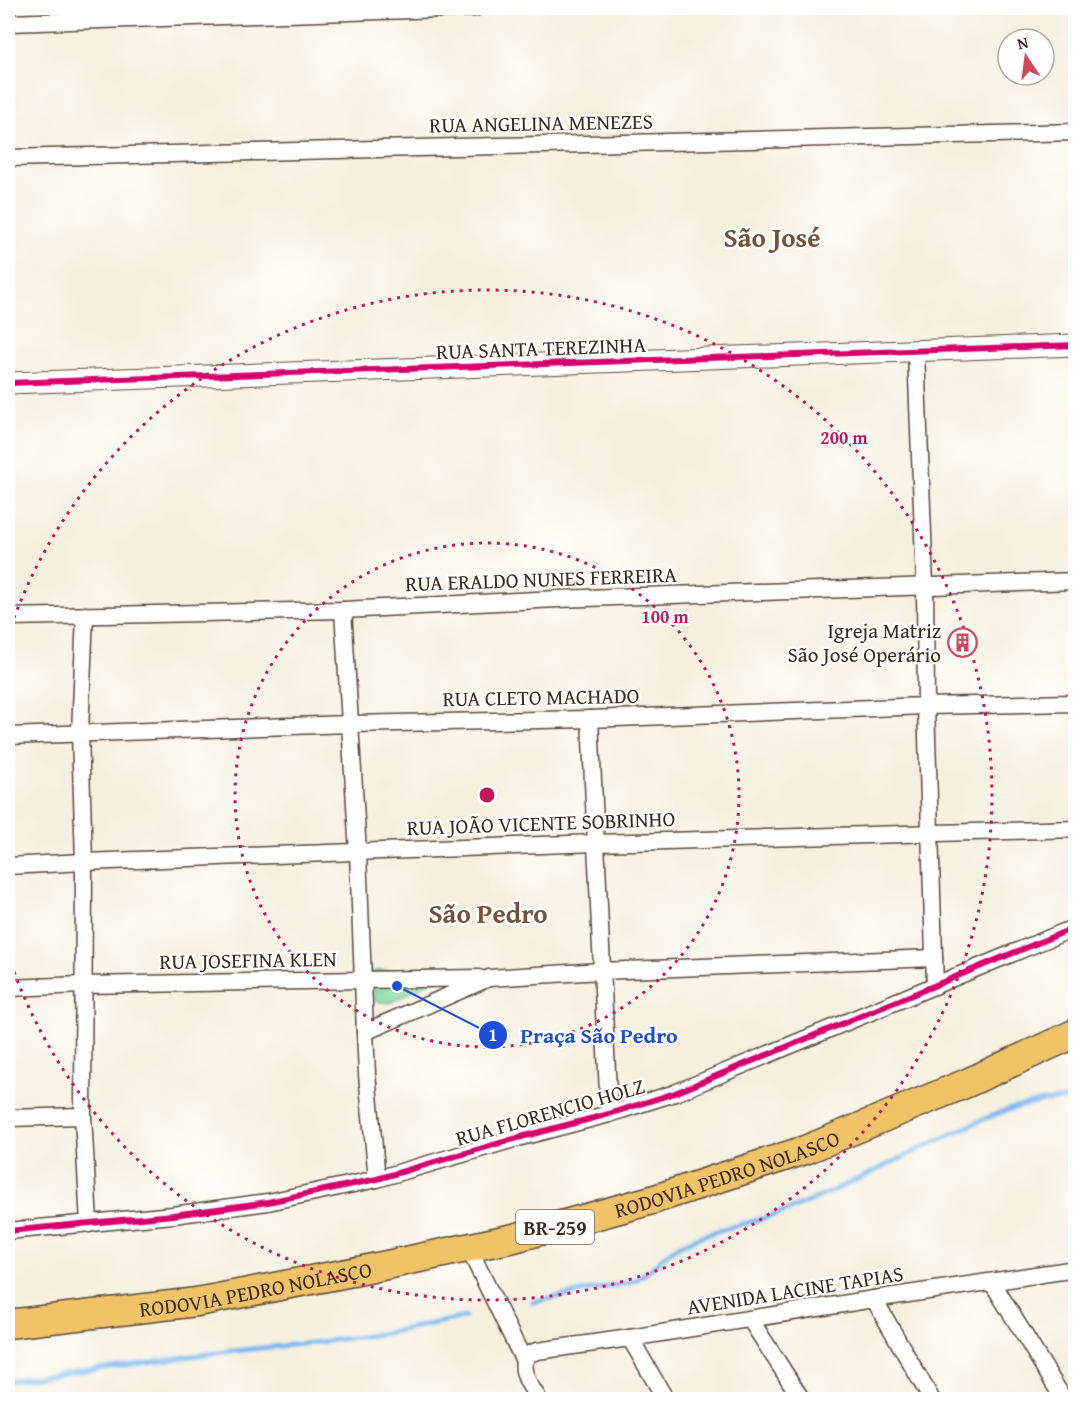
<svg xmlns="http://www.w3.org/2000/svg" width="1083" height="1407" font-family="'Gentium Book Plus',serif">
<style>
.green{fill:#7fd99f;stroke:#5d825e;stroke-width:1.5}
.lines{fill:none;stroke-linecap:round;stroke-linejoin:round}
.stream{stroke:#7cb7ee;stroke-width:5}
.minor-casing{stroke:#57483b;stroke-width:19}
.tertiary-casing{stroke:#57483b;stroke-width:23}
.trunk-casing{stroke:#57483b;stroke-width:31}
.minor{stroke:#fff;stroke-width:16}
.tertiary{stroke:#fff;stroke-width:21}
.trunk{stroke:#f1c369;stroke-width:28}
.cycleway-casing{stroke:#fff;stroke-width:10}
.cycleway{stroke:#d6006c;stroke-width:6}
.ring{fill:none;stroke:#c2185b;stroke-width:3;stroke-dasharray:3 6}
.labels{text-anchor:middle;dominant-baseline:central;stroke-width:4.5;stroke-linejoin:round;paint-order:stroke}
.shield{fill:#fff;stroke:#766a62;stroke-width:1.5}
.shield-label{font-size:20px;font-weight:bold;fill:#3b2a1e}
.street-label{font-size:21px;fill:#3b2a1e;stroke:#fff}
.poi-label{font-size:21px;fill:#3b2a1e;stroke:#fff;text-anchor:end}
.district-label{font-size:27px;font-weight:bold;fill:#74533a;stroke:#fff}
.centre{fill:#c2185b;stroke:#fff;stroke-width:3}
.ring-label{font-size:18px;text-anchor:middle;font-weight:bold;fill:#c2185b;stroke:#fff;stroke-width:4.5;stroke-linejoin:round;paint-order:stroke}
.leader{fill:none;stroke:#1d4ed8;stroke-width:2}
.callout-dot{fill:#1d4ed8;stroke:#fff;stroke-width:2}
.mark-label{font-size:18px;text-anchor:middle;font-weight:bold;fill:#fff}
.callout-label{font-size:22px;text-anchor:middle;font-weight:bold;fill:#1d4ed8;stroke:#fff;stroke-width:4.5;stroke-linejoin:round;paint-order:stroke}
</style>
<rect width="100%" height="100%" fill="#fff"/>
<filter id="ink" filterUnits="userSpaceOnUse"><feTurbulence type="fractalNoise" baseFrequency=".0167" numOctaves="2"/><feDisplacementMap in="SourceGraphic" scale="12" xChannelSelector="R" yChannelSelector="G"/><feConvolveMatrix kernelMatrix="1 2 1 2 8 2 1 2 1" color-interpolation-filters="sRGB"/></filter>
<filter id="wash" filterUnits="userSpaceOnUse"><feTurbulence type="fractalNoise" baseFrequency=".008" numOctaves="4" result="noise"/><feDisplacementMap in="SourceGraphic" scale="24" xChannelSelector="R" yChannelSelector="G"/><feGaussianBlur stdDeviation="1.35" result="paint"/><feColorMatrix in="noise" values="0 0 0 0 0 0 0 0 0 0 0 0 0 0 0 0 0 1.4 0 .05"/><feComposite in="paint" operator="in"/></filter>
<g filter="url(#wash)">
<rect width="100%" height="100%" fill="#f5f0de"/>
<polygon class="green" points="452,970 390,1003 375,1001 371,971"/>
<g class="lines">
<g class="stream">
<path d="M533 1302 631 1282C649 1275 660 1256 677 1247 714 1227 756 1224 794 1208 850 1185 903 1156 958 1131 975 1124 991 1115 1008 1110 1030 1103 1053 1100 1076 1098"/>
<polyline points="8,1381 214,1353 320,1342 381,1334 465,1317"/>
</g>
</g>
</g>
<g filter="url(#ink)">
<g class="lines">
<defs>
<g id="minor">
<polyline points="8,23 475,8"/>
<polyline points="8,158 1076,132"/>
<polyline points="916,351 925,587 926,706 935,986"/>
<polyline points="343,610 358,853 365,1032 367,1074 377,1179"/>
<polyline points="85,615 80,732 84,862 83,1116 89,1224"/>
<polyline points="8,617 343,610 557,599 1076,581"/>
<polyline points="590,719 609,1114"/>
<polyline points="8,736 350,724 590,719 926,706 1076,703"/>
<polyline points="8,866 84,862 596,843 1076,829"/>
<polyline points="8,988 84,985 479,978"/>
<polyline points="365,1032 489,978 601,971 934,958"/>
<polyline points="8,1118 83,1116"/>
<polyline points="8,1231 173,1215 268,1202 377,1179 521,1137 609,1114 675,1093 1076,927"/>
<polyline points="468,1247 524,1361"/>
<polyline points="992,1282 1064,1400"/>
<polyline points="874,1299 932,1400"/>
<polyline points="750,1319 802,1400"/>
<polyline points="630,1338 666,1400"/>
<polyline points="524,1361 529,1354 537,1351 630,1338 874,1299 1076,1269"/>
<path d="M524 1361C521 1375 532 1388 539 1400"/>
</g>
<polyline id="tertiary" points="8,383 1076,345"/>
<g id="trunk">
<path id="s1" d="M8 1324 197 1302 363 1270 514 1238 652 1200 805 1150 967 1083 1076 1033"/>
</g>
</defs>
<use href="#minor" class="minor-casing"/>
<use href="#tertiary" class="tertiary-casing"/>
<use href="#trunk" class="trunk-casing"/>
<use href="#minor" class="minor"/>
<use href="#tertiary" class="tertiary"/>
<use href="#trunk" class="trunk"/>
<defs>
<g id="cycleway">
<polyline points="8,383 1076,345"/>
<polyline points="8,1231 173,1215 268,1202 377,1179 521,1137 609,1114 675,1093 1076,927"/>
</g>
</defs>
<use href="#cycleway" class="cycleway-casing"/>
<use href="#cycleway" class="cycleway"/>
</g>
</g>
<g class="ring">
<circle cx="487" cy="795" r="252"/>
<path d="M8 635A505 505 0 1 1 8 955"/>
</g>
<defs>
<symbol id="building-ring" viewBox="-11 -11 22 22"><circle r="9.5" fill="#fff" stroke="#d1495b" stroke-width="1.5"/><path d="M-4-6H4V6H1V3H-1V6H-4ZM-2.5-4.3h1.7v1.8h-1.7ZM.8-4.3h1.7v1.8H.8ZM-2.5-1h1.7V.8h-1.7ZM.8-1h1.7V.8H.8Z" fill="#d1495b"/></symbol>
</defs>
<g fill-rule="evenodd">
<use href="#building-ring" x="946" y="626" width="33" height="33"/>
</g>
<g class="labels">
<rect class="shield" x="516" y="1210" width="78" height="34" rx="4.5"/>
<g class="shield-label">
<text x="555" y="1227">BR-259</text>
</g>
<g class="street-label">
<text transform="translate(541 123) rotate(-1)">RUA ANGELINA MENEZES</text>
<text transform="translate(541 348) rotate(-2)">RUA SANTA TEREZINHA</text>
<text transform="translate(541 579) rotate(-2)">RUA ERALDO NUNES FERREIRA</text>
<text transform="translate(541 697) rotate(-1)">RUA CLETO MACHADO</text>
<text transform="translate(541 823) rotate(-2)">RUA JOÃO VICENTE SOBRINHO</text>
<text transform="translate(248 960) rotate(-1)">RUA JOSEFINA KLEN</text>
<text transform="translate(550 1112) rotate(-16)">RUA FLORENCIO HOLZ</text>
<text stroke="none"><textPath href="#s1" startOffset="736">RODOVIA PEDRO NOLASCO</textPath></text>
<text stroke="none"><textPath href="#s1" startOffset="250">RODOVIA PEDRO NOLASCO</textPath></text>
<text transform="translate(795 1290) rotate(-9)">AVENIDA LACINE TAPIAS</text>
</g>
<g class="poi-label">
<text x="941" y="630">Igreja Matriz<tspan x="941" dy="24">São José Operário</tspan></text>
</g>
<g class="district-label">
<text x="772" y="237">São José</text>
<text x="488" y="913">São Pedro</text>
</g>
</g>
<circle cx="487" cy="795" r="9" class="centre"/>
<g class="ring-label">
<text x="844" y="444">200 m</text>
<text x="665" y="623">100 m</text>
</g>
<path class="leader" d="M397 986L493 1035"/>
<g class="callout-dot">
<circle cx="397" cy="986" r="6"/>
<circle cx="493" cy="1035" r="15"/>
</g>
<g class="mark-label">
<text x="493" y="1041">1</text>
</g>
<g class="callout-label">
<text x="599" y="1043">Praça São Pedro</text>
</g>
<rect width="1083" height="1407" fill="none" stroke="#fff" stroke-width="30"/>
<g transform="translate(1026 57) rotate(347)"><circle r="28" fill="#ffffff" stroke="#b1aaa5" stroke-width="1.5"/>
<path d="M0-4.5L10 22L0 15L-10 22Z" fill="#d1495b"/>
<text y="-9" font-size="16" font-weight="bold" text-anchor="middle" fill="#3b2a1e">N</text>
</g>
</svg>
